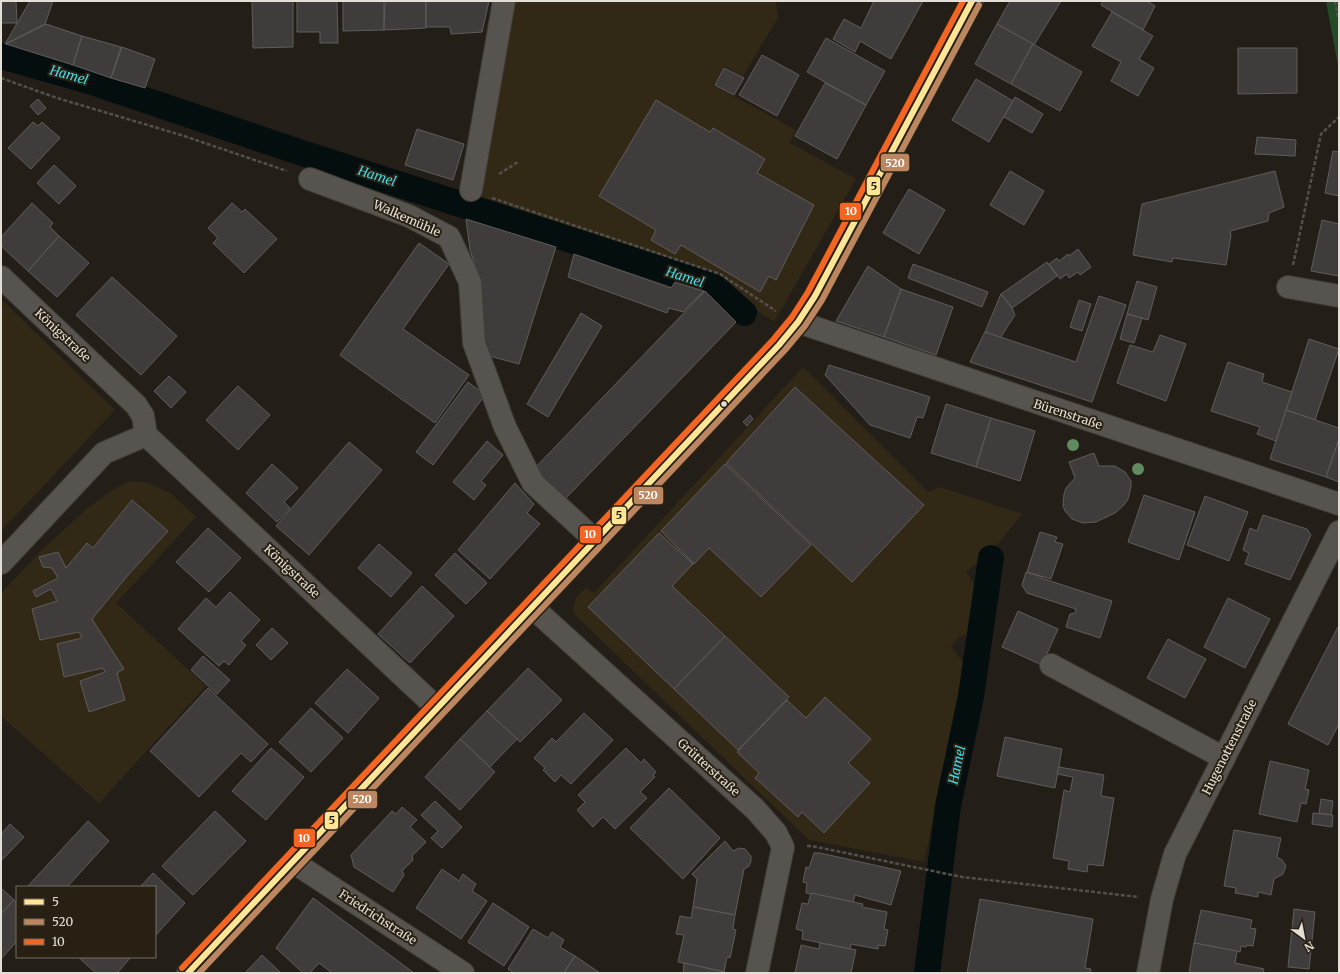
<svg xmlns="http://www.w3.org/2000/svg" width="1340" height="974" font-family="Merriweather,serif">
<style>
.built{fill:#322816}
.green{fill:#244b28}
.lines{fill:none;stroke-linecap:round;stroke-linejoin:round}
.canal{stroke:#050e0e;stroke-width:26}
.building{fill:#403c3b;stroke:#605c5b}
.minor-casing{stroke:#3f3c36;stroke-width:24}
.major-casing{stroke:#3f3c36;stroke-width:24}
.path{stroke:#534f4a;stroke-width:2.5;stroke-dasharray:4 2;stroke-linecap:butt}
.minor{stroke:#57534e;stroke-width:22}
.major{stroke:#645858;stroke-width:22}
.bus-1-casing{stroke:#282013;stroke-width:9}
.bus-2-casing{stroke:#282013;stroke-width:9}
.bus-3-casing{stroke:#282013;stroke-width:9}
.bus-1{stroke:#ffe596;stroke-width:6}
.bus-2{stroke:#bb8660;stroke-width:6}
.bus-3{stroke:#f26522;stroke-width:6}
.tree{fill:#618a61}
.bus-dot{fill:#e4dfd6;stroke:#282013;stroke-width:1.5}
.labels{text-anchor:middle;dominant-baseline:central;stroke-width:4;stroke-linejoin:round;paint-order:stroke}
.street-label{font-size:12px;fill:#e4dfd6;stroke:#282013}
.water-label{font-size:13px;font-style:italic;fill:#44dae7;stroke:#282013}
.line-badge{stroke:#282013;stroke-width:1.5}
.badge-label{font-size:11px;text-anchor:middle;font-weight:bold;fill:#fff}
.pale-badge-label{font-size:11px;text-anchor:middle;font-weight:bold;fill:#111}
</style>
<rect width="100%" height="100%" fill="#231f18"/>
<g class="built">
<polygon points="511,1 776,1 778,18 743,76 724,66 714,85 796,130 790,143 856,179 774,322 717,282 474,202"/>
<polygon points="1,299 115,410 1,531"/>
<polygon points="803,367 928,492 940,487 1022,514 995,548 966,572 982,596 976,632 959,637 951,646 966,667 924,862 809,840 573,613 575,600 586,587 594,593"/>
<polygon points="130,481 148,483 170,493 196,517 116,603 206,686 99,803 1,716 1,593 44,548 88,508 112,490"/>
</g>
<polygon class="green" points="1326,1 1339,1 1339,71"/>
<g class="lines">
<g class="canal">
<polyline points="1,56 89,81 296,151 713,286 744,313"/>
<polyline points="927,973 948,806 971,696 991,558"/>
</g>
</g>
<g class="building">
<polygon points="1,1 16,1 17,23 1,23"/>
<polygon points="30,1 53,1 45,24 5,44"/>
<polygon points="252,1 293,1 293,47 253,48"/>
<polygon points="297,1 337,1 338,43 320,43 320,32 297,32"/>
<polygon points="343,1 384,1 384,30 343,31"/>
<polygon points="385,1 426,1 426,28 384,30"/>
<polygon points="426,1 489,1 482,32 451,34 450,27 426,27"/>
<polygon points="874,1 923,1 891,59 860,41 855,52 833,39 844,19 861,28"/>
<polygon points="1010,1 1061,1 1034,45 997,24"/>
<polygon points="1103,1 1147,1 1155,6 1143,30 1101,5"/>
<polygon points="1112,12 1153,36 1139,59 1154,68 1138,96 1111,81 1121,62 1092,46"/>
<polygon points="46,24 82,36 73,65 6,44"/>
<polygon points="997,24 1033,44 1011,84 975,64"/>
<polygon points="82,36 121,47 111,78 73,65"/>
<polygon points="826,38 885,71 866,105 807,72"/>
<polygon points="1033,44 1082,72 1060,111 1011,84"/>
<polygon points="122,47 155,59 145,88 111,78"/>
<polygon points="1238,48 1297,48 1297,93 1238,94"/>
<polygon points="762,55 799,75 777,116 739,95"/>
<polygon points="724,68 744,78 734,95 715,85"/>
<polygon points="976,79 1013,101 989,142 952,120"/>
<polygon points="825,83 866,105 837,159 795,136"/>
<polygon points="1015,97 1043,114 1032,133 1004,117"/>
<polygon points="38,99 46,108 38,115 30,106"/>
<polygon points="656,100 710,132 713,128 765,159 757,173 814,205 776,280 769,276 760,292 681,245 675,254 651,240 656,230 599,196"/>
<polygon points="33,122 38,126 42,122 60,138 31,169 8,148"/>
<polygon points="417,129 464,144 453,180 405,165"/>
<polygon points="1257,137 1296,140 1295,156 1255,154"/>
<polygon points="1333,151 1339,152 1339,196 1325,193"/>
<polygon points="54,165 76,186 59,204 37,183"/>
<polygon points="1010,171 1044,191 1024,225 990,205"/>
<polygon points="1275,171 1284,207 1269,213 1268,221 1230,231 1231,235 1226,265 1173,258 1172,262 1133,255 1142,204"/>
<polygon points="909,189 945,210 919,254 883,233"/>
<polygon points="32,203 53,223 50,227 59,236 28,271 1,246 1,237"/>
<polygon points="232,203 242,212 245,209 277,239 244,273 213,243 218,238 208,228"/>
<polygon points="466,219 556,247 519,364 482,354 481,283 470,250"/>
<polygon points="1322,220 1339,224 1339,276 1311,271"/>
<polygon points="59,236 89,263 57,297 28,271"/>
<polygon points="419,243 449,264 403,329 469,375 435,423 340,355"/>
<polygon points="1078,249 1091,267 1080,275 1078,272 1069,278 1067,274 1060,279 1049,264 1057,258 1059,261 1068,254 1069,256"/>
<polygon points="574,254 671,288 675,282 704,291 683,312 669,308 667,313 568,277"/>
<polygon points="1047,262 1057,276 1012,308 1001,294"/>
<polygon points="913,264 988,292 982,307 908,278"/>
<polygon points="868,266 901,289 884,337 836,321"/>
<polygon points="112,277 177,336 141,375 76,315"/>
<polygon points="1137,281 1157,287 1148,320 1127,314"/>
<polygon points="901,289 953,307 936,355 884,337"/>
<polygon points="705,291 736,322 563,501 533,470"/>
<polygon points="1001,294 1012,308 1015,315 1000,338 985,332"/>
<polygon points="1099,296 1126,305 1092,402 970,362 985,332 1076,362"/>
<polygon points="1079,300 1091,304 1082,331 1070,327"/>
<polygon points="581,313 602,326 548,417 527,404"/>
<polygon points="1127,314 1142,318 1134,343 1120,339"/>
<polygon points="1160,335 1186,344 1166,401 1117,383 1130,345 1153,352"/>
<polygon points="1309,339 1339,349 1315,420 1286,410"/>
<polygon points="1228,362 1264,374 1262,382 1292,392 1276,441 1257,434 1260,427 1211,411"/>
<polygon points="829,365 930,397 923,418 917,417 910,438 870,425 825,375"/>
<polygon points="169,376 186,392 171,408 154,391"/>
<polygon points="468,382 485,395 433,465 416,452"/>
<polygon points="238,386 270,415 238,450 206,420"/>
<polygon points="795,387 924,505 852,582 726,463"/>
<polygon points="946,404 991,418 976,467 931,453"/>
<polygon points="1286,410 1339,428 1339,439 1326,477 1270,459"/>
<polygon points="750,415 753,419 747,426 743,422"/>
<polygon points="991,418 1035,431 1020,481 976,467"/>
<polygon points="1339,439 1339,482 1326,477"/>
<polygon points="487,441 503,455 481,481 486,485 474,500 453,482"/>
<polygon points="349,442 382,470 309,555 276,526"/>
<polygon points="1094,453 1099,466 1115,466 1125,472 1131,481 1131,487 1128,499 1124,505 1115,513 1096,522 1083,523 1072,519 1065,511 1063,506 1064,494 1066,488 1075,478 1069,462"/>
<polygon points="272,464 298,488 284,502 290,508 277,522 246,493"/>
<polygon points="725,464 811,545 761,597 709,548 694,564 661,531"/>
<polygon points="515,483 534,504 527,513 540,524 490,579 458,550"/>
<polygon points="1144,495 1195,512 1179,560 1128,542"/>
<polygon points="1205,496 1248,512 1229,561 1187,545"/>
<polygon points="132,500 168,531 128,575 92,619 124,669 117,673 125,700 89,712 80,681 105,672 103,668 64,677 57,644 82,638 79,632 40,640 32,609 57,601 51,589 36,597 33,591 58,578 52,568 43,567 39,557 58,552 66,568 87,543 93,548"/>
<polygon points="1263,515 1307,529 1311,535 1290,580 1245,564 1249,553 1243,550 1250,528 1257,531"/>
<polygon points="208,528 241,558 209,592 176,562"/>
<polygon points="1040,532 1057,537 1055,542 1063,544 1051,579 1027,572"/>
<polygon points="659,533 693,564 672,586 725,636 674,689 588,607"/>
<polygon points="379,544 412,573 391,597 358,568"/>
<polygon points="455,553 487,583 466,604 435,575"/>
<polygon points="1026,572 1042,577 1041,578 1112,601 1100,638 1066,627 1070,614 1075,613 1076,609 1027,593 1022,585"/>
<polygon points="422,586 454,616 410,663 378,634"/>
<polygon points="230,592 260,620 241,641 246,645 229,665 224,661 219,666 178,629 206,598 216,607"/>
<polygon points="1228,598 1270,619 1245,668 1204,647"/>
<polygon points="1018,611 1058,629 1042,665 1002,647"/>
<polygon points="1339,625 1339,724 1328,745 1288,724"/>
<polygon points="272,628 288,643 271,660 256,645"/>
<polygon points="725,636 789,697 738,750 674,689"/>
<polygon points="1168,639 1206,659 1185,698 1147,678"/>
<polygon points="203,656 230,680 217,694 191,670"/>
<polygon points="528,668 562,700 520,742 487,711"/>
<polygon points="347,669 379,698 348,733 315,703"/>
<polygon points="208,688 268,744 251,762 241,753 199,797 150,751"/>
<polygon points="825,697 871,739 848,763 870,783 824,833 802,812 798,817 755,778 759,773 737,752 787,700 806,718"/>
<polygon points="311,708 343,738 311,772 279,742"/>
<polygon points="487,711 517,739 490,767 460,739"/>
<polygon points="584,713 613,740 571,784 561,775 555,782 543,770 545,768 534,758 552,738 556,742"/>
<polygon points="1005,737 1062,749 1055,788 997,776"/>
<polygon points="460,739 495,772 460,810 425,777"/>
<polygon points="271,748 304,777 266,820 232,791"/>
<polygon points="626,748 641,763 644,759 656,772 653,775 655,777 640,792 647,798 615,829 603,817 593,827 577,810 585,802 578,795"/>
<polygon points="1270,761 1309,770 1305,789 1309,790 1306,804 1301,803 1297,822 1259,814"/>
<polygon points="1059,767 1104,775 1101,796 1114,798 1103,866 1088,864 1087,872 1068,869 1069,861 1053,858 1064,790 1070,792 1073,777 1057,774"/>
<polygon points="669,788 720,838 683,879 630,828"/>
<polygon points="1321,799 1333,801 1331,815 1319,813"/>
<polygon points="435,801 462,827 442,848 431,838 438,831 421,815"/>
<polygon points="402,807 417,820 410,827 426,842 412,856 413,860 402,871 404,875 393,892 354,867 351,855 392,811 396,814"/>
<polygon points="215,811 246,841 193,895 162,866"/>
<polygon points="1313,813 1333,815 1332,827 1312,824"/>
<polygon points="88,821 109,841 67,887 27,887"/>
<polygon points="10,824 24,837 1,861 1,834"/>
<polygon points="1234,830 1281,838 1277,857 1282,860 1286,866 1283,874 1274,879 1271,895 1258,892 1258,897 1235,893 1236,888 1224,886"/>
<polygon points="725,841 733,851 739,848 745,849 751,856 751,861 749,866 744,869 735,915 693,907 697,879 692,874"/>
<polygon points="814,853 820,853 901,871 891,905 855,895 853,902 806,893 807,883 803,882 806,867 809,868"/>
<polygon points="442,869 459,881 463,874 476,884 472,891 487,901 461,939 416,908"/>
<polygon points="153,873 185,903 155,936 155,887 140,887"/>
<polygon points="2,889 14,900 1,914 1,891"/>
<polygon points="811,893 863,904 862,907 887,912 884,929 888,930 885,946 878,945 878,949 851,944 850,949 802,939 803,931 796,929 802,903 808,904"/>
<polygon points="313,898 414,973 332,973 319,963 310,973 303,973 276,948"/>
<polygon points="980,899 1093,919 1085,968 1091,969 1090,973 967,973"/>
<polygon points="14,900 17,903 17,941 1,959 1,914"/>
<polygon points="493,903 529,927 504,966 468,942"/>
<polygon points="693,907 735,915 733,929 736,930 730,958 727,957 724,972 678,962 684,935 676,934 680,916 691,918"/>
<polygon points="1294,909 1315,912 1309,969 1288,967"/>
<polygon points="1201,910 1252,920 1250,928 1256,929 1253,946 1247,945 1246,947 1241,946 1240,952 1194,943"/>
<polygon points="533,929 548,938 552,932 564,940 560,947 575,956 564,973 514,973 508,969"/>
<polygon points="820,943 856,950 851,973 795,973 801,945 819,949"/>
<polygon points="1194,943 1237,951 1235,963 1264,969 1263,973 1189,973"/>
<polygon points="262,955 281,973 245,973"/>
<polygon points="575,956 600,973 564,973"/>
<polygon points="78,957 131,957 117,973 96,973"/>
<polygon points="684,963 725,972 725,973 683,973"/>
</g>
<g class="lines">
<defs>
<g id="minor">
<polyline points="310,179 409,216 449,237 470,282 474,343 505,427 533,483 595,540"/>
<polyline points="471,190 504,1"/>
<polyline points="1,277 136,405 143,416 146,435 437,708"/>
<polyline points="1288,287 1339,296"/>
<polyline points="798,322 1339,504"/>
<polyline points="1,563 104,453 146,435"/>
<polyline points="532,607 755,809 776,833 783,847 757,973"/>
<polyline points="1051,665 1224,758"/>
<polyline points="293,862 463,973"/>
<polyline points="1148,973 1162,899 1175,854 1339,532"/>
</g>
<polyline id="major" points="188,973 779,345 798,322 815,296 972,1"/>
</defs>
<use href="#minor" class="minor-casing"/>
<use href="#major" class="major-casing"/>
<g class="path">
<polyline points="1335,1 1338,18"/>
<polyline points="1,78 57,98 181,135 287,171"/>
<polyline points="499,174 518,162"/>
<polyline points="492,198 720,274 776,311"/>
<polyline points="1293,265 1321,134 1339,117"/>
<polyline points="807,846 812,846 962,877 1139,897"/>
</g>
<use href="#minor" class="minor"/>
<use href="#major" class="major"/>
<defs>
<polyline id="bus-1" points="188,973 779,345 798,322 815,296 972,1"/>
<polyline id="bus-2" points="199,973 785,350 805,326 822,300 979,5"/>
<polyline id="bus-3" points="182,968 773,340 792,317 808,292 963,1"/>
</defs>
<use href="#bus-1" class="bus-1-casing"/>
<use href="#bus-2" class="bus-2-casing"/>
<use href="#bus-3" class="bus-3-casing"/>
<use href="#bus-1" class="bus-1"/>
<use href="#bus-2" class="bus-2"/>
<use href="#bus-3" class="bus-3"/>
</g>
<g class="tree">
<circle cx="1073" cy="445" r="6"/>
<circle cx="1138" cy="469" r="6"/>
</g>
<circle class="bus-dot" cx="724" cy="404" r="3.5"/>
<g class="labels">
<g class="street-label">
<text transform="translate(407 218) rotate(24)">Walkemühle</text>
<text transform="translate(63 335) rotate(43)">Königstraße</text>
<text transform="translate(1068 414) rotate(18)">Bürenstraße</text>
<text transform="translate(292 571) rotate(43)">Königstraße</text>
<text transform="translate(1229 747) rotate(-63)">Hugenottenstraße</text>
<text transform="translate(709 767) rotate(42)">Grütterstraße</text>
<text transform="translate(378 917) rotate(33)">Friedrichstraße</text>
</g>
<g class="water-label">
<text transform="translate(69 75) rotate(16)">Hamel</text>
<text transform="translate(377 176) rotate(18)">Hamel</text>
<text transform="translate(685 277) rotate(18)">Hamel</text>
<text transform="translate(957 765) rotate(-78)">Hamel</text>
</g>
</g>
<g class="line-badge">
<rect x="880" y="153" width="30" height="19" rx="4" fill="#bb8660"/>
<rect x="866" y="176" width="15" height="20" rx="4" fill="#ffe596"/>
<rect x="839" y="202" width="23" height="19" rx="4" fill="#f26522"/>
<rect x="633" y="486" width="31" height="19" rx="4" fill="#bb8660"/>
<rect x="611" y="506" width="16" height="19" rx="4" fill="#ffe596"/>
<rect x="579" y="525" width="23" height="19" rx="4" fill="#f26522"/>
<rect x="347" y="790" width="31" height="19" rx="4" fill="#bb8660"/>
<rect x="324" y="811" width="15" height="19" rx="4" fill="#ffe596"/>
<rect x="293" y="828" width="23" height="20" rx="4" fill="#f26522"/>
</g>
<g class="badge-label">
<text x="895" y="167">520</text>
<text x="851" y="215">10</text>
<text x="648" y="499">520</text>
<text x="590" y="538">10</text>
<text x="362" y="803">520</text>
<text x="304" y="842">10</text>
</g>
<g class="pale-badge-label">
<text x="874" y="190">5</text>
<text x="619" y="519">5</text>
<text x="332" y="824">5</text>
</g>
<rect width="1340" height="974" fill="none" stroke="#e4dfd6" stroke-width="4"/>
<rect x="16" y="886" width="140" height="72" fill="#282013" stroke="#736c61"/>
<rect x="24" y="899" width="20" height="6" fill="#ffe596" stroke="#736c61"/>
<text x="52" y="906" font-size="12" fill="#e4dfd6">5</text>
<rect x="24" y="919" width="20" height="6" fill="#bb8660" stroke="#736c61"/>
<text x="52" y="926" font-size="12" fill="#e4dfd6">520</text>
<rect x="24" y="939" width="20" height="6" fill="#f26522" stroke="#736c61"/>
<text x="52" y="946" font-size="12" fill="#e4dfd6">10</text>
<g transform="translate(1304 938) rotate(148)" stroke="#282013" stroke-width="3" paint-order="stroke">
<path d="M0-3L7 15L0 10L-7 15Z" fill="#e4dfd6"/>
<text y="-6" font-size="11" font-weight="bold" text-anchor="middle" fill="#e4dfd6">N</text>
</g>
</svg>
